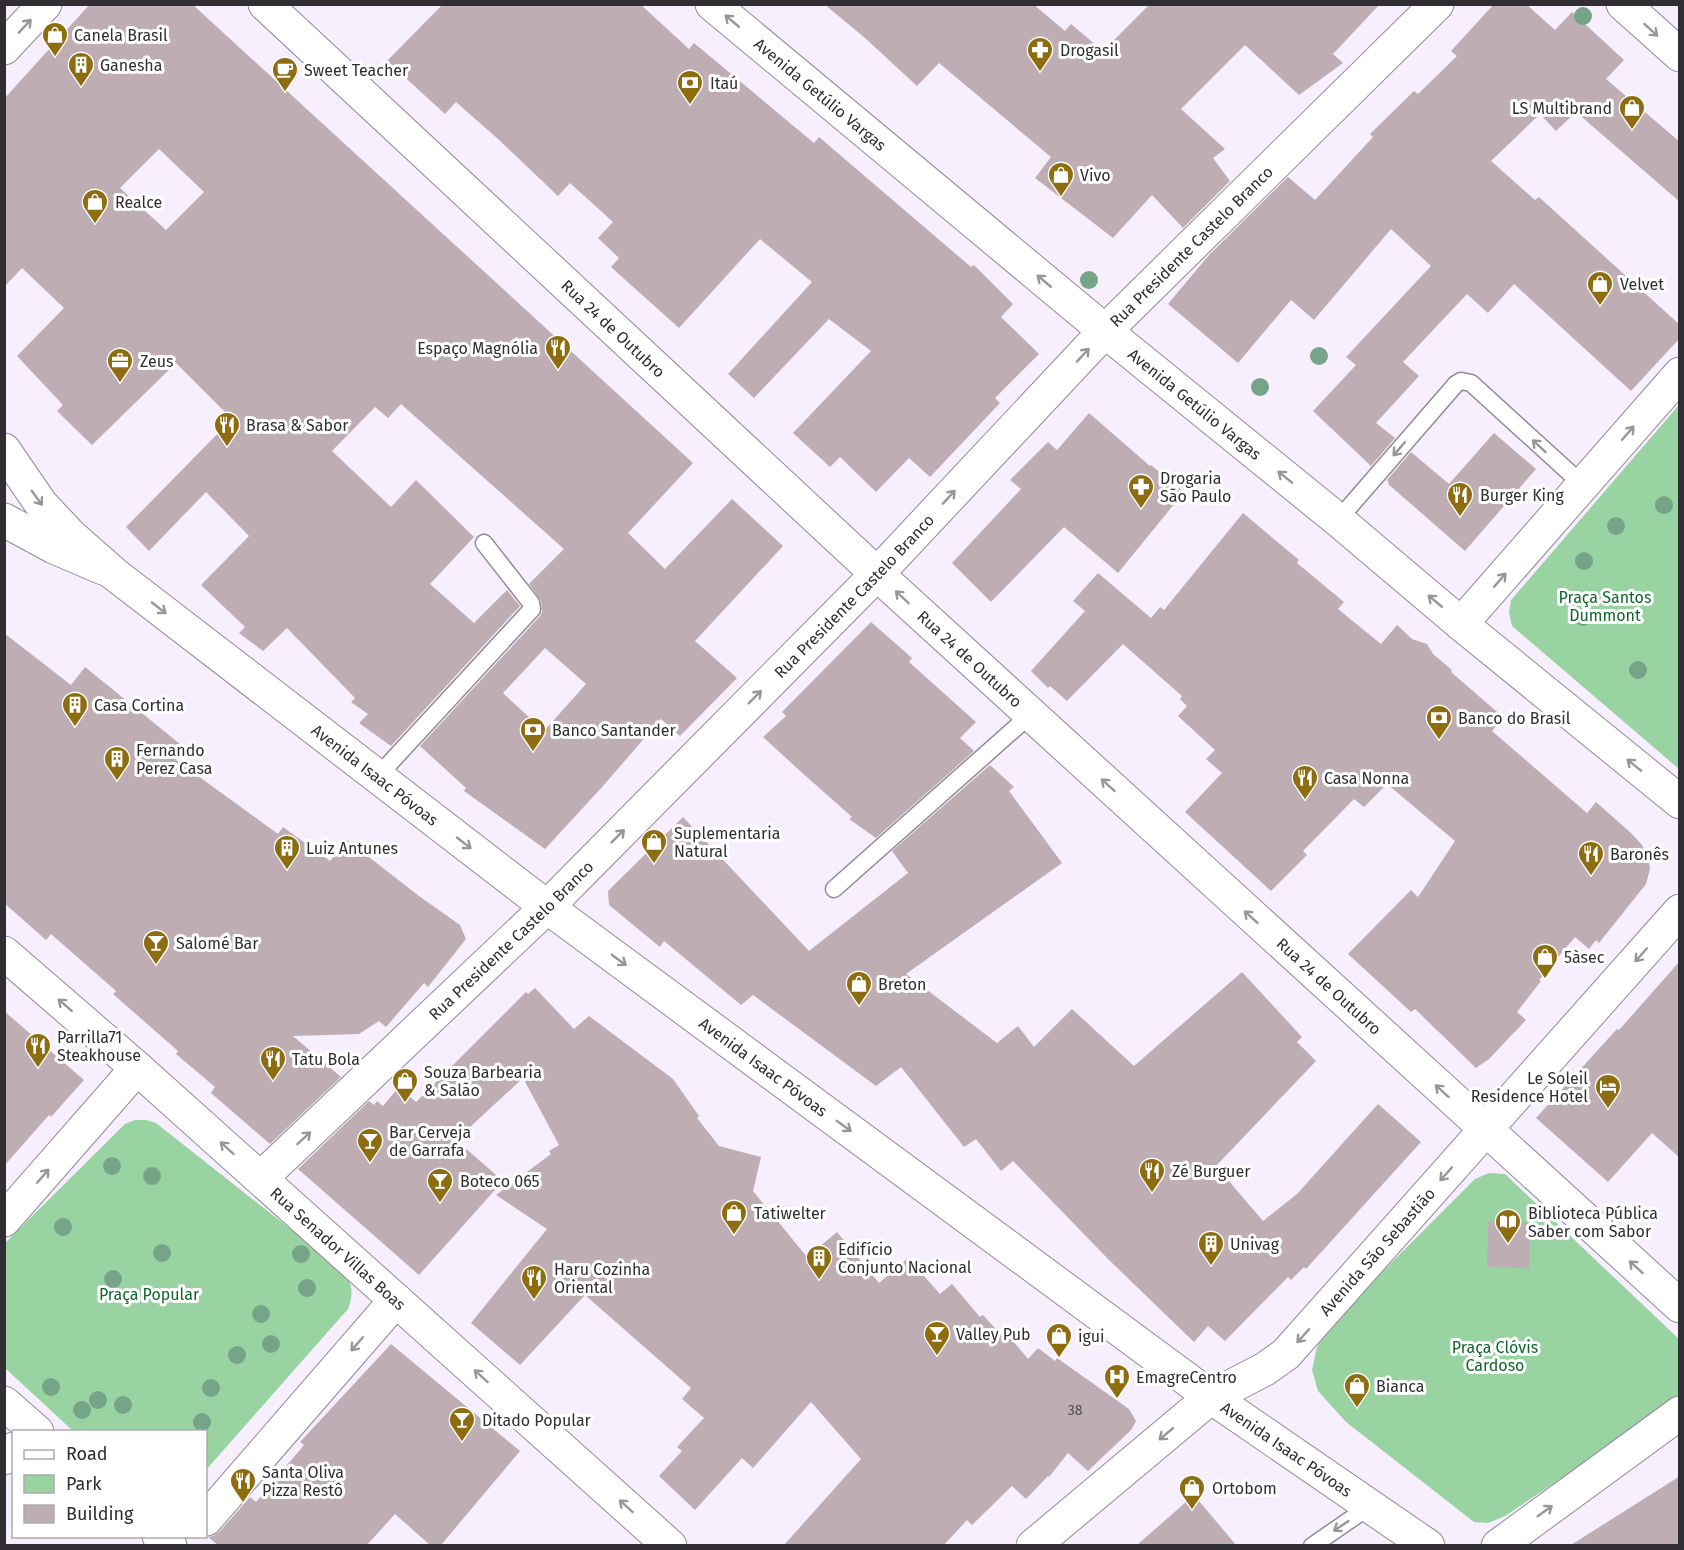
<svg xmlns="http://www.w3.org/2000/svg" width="1684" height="1550" font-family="'Fira Sans',sans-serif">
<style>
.green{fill:#9ad3a2}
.building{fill:#beaeb3;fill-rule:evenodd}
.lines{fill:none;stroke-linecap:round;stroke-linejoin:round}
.service-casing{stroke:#918a97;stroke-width:19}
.minor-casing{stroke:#918a97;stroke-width:35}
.tertiary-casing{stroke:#918a97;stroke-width:35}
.primary-casing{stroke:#918a97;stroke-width:35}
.service{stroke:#fff;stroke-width:16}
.minor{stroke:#fff;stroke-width:33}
.tertiary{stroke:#fff;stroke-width:33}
.primary{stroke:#fff;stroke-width:33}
.tree{fill:#76a489}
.oneway{stroke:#989699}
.labels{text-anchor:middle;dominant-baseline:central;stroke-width:6;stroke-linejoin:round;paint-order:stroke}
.number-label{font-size:14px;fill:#544d53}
.poi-label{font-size:16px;fill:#302d33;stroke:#fff;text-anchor:start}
.street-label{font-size:16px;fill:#302d33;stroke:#fff}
.park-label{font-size:16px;fill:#0d662a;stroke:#fff}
</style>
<rect width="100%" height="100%" fill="#f7effd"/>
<g class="green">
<polygon points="1679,405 1679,769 1512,626 1509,613 1511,600"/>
<path d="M135 1120H146L156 1123 341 1269C353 1283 354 1292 348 1309L206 1470V1432L73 1431 5 1368 4 1244 125 1124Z"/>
<polygon points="1489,1173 1505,1174 1679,1339 1679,1397 1668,1407 1505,1516 1488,1523 1474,1522 1346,1422 1318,1391 1312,1370 1317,1347 1332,1322 1475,1179"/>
</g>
<g class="building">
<path d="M90 4H192L693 463 628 533 665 569 732 499 783 546 695 641 737 678 680 736 661 719 603 786 545 849 464 791 466 788 420 746 540 616 542 612 541 601 529 584 564 549 401 404 388 418 375 407 332 451 391 507 416 480 474 537 430 584 474 623 507 590 520 606 391 746 359 723 368 714 351 702 355 698 287 628 263 651 239 633 245 627 201 585 249 536 206 492 149 551 126 527 232 419 176 363 92 445 57 411 63 405 17 356 64 308 22 268 4 287V99ZM159 149 204 192 166 230 120 188ZM545 648 586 684 544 731 503 693Z"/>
<polygon points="443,4 640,4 689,49 694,43 814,143 819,137 971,267 974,265 1013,304 1001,317 1039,354 995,398 1000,403 930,477 909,458 876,492 840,457 830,467 793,433 871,351 829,319 754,398 728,374 812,282 760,239 679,328 611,267 619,258 598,238 613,222 570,183 558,196 498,139 456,102 445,114 387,61"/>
<polygon points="824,4 1033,4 1065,31 1071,24 1103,51 1150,4 1380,4 1333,54 1343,63 1299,95 1245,45 1181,109 1225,149 1213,158 1230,181 1183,228 1152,195 1113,238 1035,178 1051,157 939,63 917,86 865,38"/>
<polygon points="1494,4 1526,4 1555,30 1572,12 1624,60 1606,79 1680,142 1680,202 1576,112 1556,131 1540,114 1491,161 1535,200 1539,197 1680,325 1680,338 1631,391 1514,284 1488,313 1467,294 1403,362 1419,376 1376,423 1395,438 1371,466 1313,411 1356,365 1346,357 1431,266 1391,229 1314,320 1291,300 1238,363 1168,304 1209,255 1288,177 1315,200 1373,137 1370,134 1414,91 1418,94 1457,56 1451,51"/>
<polygon points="1089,413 1150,466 1151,465 1184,492 1118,573 1064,527 991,602 952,563 1021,489 1010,480 1048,442 1057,450"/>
<polygon points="1494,433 1536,469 1465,551 1388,484 1389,483 1387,480 1411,452 1449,484"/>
<polygon points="1243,513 1299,560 1297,563 1344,602 1338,609 1381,644 1397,625 1412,639 1427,644 1433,654 1452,670 1451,672 1503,717 1492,731 1587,813 1596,802 1631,833 1642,845 1648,856 1650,869 1646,884 1599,943 1596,940 1589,949 1575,937 1539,980 1541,981 1517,1012 1526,1020 1489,1059 1476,1068 1415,1009 1411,1012 1348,954 1411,890 1418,897 1455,841 1387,784 1364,807 1354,799 1303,851 1307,855 1271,891 1185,812 1222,773 1206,759 1215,750 1178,716 1187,706 1180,699 1182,696 1123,644 1067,701 1050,686 1048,688 1031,671 1085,611 1073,601 1098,573 1151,618 1160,607 1164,610"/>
<polygon points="871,622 912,658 909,662 976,722 960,738 974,751 876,838 849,819 852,817 799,770 763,737 786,716 782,712"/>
<polygon points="4,633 71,685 85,667 185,748 176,760 278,834 283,827 330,861 347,840 419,896 460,925 466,939 428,987 424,983 386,1027 379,1021 359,1034 293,1036 341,1077 270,1144 211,1093 215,1087 176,1054 178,1051 113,994 116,991 51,934 46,940 4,903"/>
<polygon points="990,765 1014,787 1009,791 1062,863 906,974 997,1043 1018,1026 1034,1047 1072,1009 1134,1066 1242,972 1302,1037 1297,1042 1316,1061 1216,1166 1263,1221 1297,1194 1378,1104 1421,1142 1306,1269 1304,1267 1291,1280 1288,1277 1225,1341 1208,1326 1194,1342 1108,1259 1013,1161 1001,1171 976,1139 964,1147 901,1067 876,1086 753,995 741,1005 664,941 660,947 609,905 608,891 683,817 809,951 908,873 892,851"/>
<polygon points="1680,961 1680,1158 1652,1133 1608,1182 1536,1118 1617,1029 1619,1030"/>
<polygon points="535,988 574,1029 589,1016 673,1079 699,1116 697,1118 719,1146 761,1157 753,1191 807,1257 837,1232 879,1283 908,1258 940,1294 952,1284 980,1317 983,1315 1005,1339 1009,1336 1028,1359 1038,1348 1055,1361 1057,1358 1129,1409 1136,1421 1131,1430 1088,1471 1068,1453 1049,1477 1048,1476 1026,1499 1012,1486 972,1525 967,1520 944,1545 784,1545 861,1459 811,1402 753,1468 742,1458 695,1510 659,1476 682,1451 677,1447 704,1418 682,1399 691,1388 585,1295 520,1365 471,1323 547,1229 496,1195 551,1154 549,1151 559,1145 523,1078 456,1140 503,1181 419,1275 298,1169 369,1101 374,1105 377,1101 383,1106 399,1087 416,1102 526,992 528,994"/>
<polygon points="4,1011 84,1080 51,1117 49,1115 4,1166"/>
<polygon points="1488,1222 1530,1223 1529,1268 1487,1267"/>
<polygon points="391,1344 520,1451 441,1545 430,1545 395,1514 367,1545 218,1545 208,1537 213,1536 220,1531 250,1497 256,1502 304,1445 300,1442"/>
<polygon points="1680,1476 1680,1545 1571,1545"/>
<polygon points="1194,1495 1236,1545 1137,1545"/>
</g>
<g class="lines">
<defs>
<g id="service">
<polyline points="1338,520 1456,384 1461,381 1471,383 1583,485"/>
<polyline points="378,776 532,609 531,603 484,543"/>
<polyline points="834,889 1030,715"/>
<polyline points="1312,1546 1370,1506"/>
</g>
<g id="minor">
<path id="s1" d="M265 4 877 574 1680 1306"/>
<polyline points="1623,4 1680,55"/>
<polyline points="1461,624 1680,374"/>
<path id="s2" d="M4 953 137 1068 670 1546"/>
<path id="s3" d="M261 1178 547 907 877 574 1105 331 1437 4"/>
<polyline points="4,1220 137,1068"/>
<polyline points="4,1403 37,1432"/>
<polyline points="4,1458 14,1449"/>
<polyline points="206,1519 396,1300"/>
<polyline points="159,1536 170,1546"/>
<polyline points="1498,1546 1680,1413"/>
</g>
<g id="tertiary">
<polyline points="4,48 45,4"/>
<polyline points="4,520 54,547 103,568"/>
<path id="s4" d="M1033 1546 1211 1397 1265 1369 1286 1354 1680 911"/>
</g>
<g id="primary">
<path id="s5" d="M712 4 1105 331 1338 520 1461 624 1680 802"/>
<path id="s6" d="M4 450 41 504 71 536 113 573 547 907 1211 1397 1428 1546"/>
</g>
</defs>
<use href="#service" class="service-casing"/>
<use href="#minor" class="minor-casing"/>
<use href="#tertiary" class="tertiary-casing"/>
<use href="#primary" class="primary-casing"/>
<use href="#service" class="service"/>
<use href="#minor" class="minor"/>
<use href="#tertiary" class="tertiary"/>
<use href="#primary" class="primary"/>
</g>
<g class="tree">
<circle cx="1583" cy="16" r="9"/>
<circle cx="1089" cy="280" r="9"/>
<circle cx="1319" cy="356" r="9"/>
<circle cx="1260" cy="387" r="9"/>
<circle cx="1664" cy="505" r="9"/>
<circle cx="1616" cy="526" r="9"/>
<circle cx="1584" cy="561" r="9"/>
<circle cx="1583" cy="617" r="9"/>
<circle cx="1638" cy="670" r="9"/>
<circle cx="112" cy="1166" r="9"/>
<circle cx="152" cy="1176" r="9"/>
<circle cx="63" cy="1227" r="9"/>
<circle cx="162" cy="1253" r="9"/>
<circle cx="301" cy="1254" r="9"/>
<circle cx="113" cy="1279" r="9"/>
<circle cx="307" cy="1288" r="9"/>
<circle cx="261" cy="1314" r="9"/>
<circle cx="271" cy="1344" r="9"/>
<circle cx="237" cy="1355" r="9"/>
<circle cx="51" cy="1387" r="9"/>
<circle cx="211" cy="1388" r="9"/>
<circle cx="98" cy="1400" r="9"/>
<circle cx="123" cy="1405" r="9"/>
<circle cx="82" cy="1410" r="9"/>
<circle cx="202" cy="1422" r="9"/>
</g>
<defs><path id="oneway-shaft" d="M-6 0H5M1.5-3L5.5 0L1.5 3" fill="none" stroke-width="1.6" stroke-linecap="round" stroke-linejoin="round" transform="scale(1.5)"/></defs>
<g class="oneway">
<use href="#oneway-shaft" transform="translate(732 21) rotate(-140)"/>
<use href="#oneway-shaft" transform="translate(25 26) rotate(-47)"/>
<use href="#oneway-shaft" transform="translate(1651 30) rotate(42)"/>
<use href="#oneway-shaft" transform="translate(1044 281) rotate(-140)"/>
<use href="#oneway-shaft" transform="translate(1083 355) rotate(-47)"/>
<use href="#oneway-shaft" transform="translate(1628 433) rotate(-49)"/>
<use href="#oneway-shaft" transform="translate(1539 446) rotate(-137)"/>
<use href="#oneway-shaft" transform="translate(1399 449) rotate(131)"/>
<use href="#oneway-shaft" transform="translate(1285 477) rotate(-141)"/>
<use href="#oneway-shaft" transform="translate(949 497) rotate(-47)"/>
<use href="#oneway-shaft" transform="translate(37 498) rotate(54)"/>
<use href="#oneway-shaft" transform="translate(1500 580) rotate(-49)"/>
<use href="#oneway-shaft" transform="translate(902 597) rotate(-137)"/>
<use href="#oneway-shaft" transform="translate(1435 601) rotate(-140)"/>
<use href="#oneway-shaft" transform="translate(159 608) rotate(38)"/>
<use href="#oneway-shaft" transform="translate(755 697) rotate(-45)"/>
<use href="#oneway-shaft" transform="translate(1634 765) rotate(-141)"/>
<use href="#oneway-shaft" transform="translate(1108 785) rotate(-138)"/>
<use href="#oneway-shaft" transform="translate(618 836) rotate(-45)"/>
<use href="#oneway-shaft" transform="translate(464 843) rotate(38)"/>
<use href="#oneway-shaft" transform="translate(1251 917) rotate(-138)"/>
<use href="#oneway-shaft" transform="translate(1641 955) rotate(132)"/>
<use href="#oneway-shaft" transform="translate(619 960) rotate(36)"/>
<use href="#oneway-shaft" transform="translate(65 1005) rotate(-139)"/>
<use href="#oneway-shaft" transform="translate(1442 1091) rotate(-138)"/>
<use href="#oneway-shaft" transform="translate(844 1126) rotate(36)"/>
<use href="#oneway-shaft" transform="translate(304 1138) rotate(-43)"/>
<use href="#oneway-shaft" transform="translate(227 1148) rotate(-138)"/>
<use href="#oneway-shaft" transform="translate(1446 1174) rotate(132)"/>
<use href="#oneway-shaft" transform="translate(43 1176) rotate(-49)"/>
<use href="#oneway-shaft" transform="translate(1636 1267) rotate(-138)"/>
<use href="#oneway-shaft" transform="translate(1303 1336) rotate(132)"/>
<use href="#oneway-shaft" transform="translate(357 1344) rotate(131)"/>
<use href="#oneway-shaft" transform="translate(481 1376) rotate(-138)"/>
<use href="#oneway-shaft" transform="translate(1166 1434) rotate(140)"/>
<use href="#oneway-shaft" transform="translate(626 1506) rotate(-138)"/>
<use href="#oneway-shaft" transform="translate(1545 1511) rotate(-36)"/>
<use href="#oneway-shaft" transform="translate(1341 1526) rotate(146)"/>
</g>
<defs>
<symbol id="shop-pin" viewBox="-11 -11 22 30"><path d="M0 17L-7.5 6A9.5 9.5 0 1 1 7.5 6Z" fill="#8e6d11" stroke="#fff"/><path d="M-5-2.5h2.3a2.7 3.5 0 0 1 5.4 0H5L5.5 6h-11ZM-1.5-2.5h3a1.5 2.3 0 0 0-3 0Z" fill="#fff"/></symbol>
<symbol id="pharmacy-pin" viewBox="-11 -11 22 30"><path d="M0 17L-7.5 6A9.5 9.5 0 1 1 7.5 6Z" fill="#8e6d11" stroke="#fff"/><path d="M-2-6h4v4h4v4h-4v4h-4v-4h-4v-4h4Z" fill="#fff"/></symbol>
<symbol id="building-pin" viewBox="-11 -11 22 30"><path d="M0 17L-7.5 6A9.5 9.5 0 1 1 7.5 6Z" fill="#8e6d11" stroke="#fff"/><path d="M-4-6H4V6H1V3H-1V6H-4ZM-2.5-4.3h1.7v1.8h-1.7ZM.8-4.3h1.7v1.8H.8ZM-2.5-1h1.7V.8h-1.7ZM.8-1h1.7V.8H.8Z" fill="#fff"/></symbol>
<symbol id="cafe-pin" viewBox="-11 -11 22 30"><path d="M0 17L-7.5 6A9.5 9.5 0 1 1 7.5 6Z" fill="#8e6d11" stroke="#fff"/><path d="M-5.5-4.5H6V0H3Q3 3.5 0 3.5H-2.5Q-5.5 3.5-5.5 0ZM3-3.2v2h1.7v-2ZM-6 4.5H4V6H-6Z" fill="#fff"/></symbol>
<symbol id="bank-pin" viewBox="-11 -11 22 30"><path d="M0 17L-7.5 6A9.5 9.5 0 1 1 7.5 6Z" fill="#8e6d11" stroke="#fff"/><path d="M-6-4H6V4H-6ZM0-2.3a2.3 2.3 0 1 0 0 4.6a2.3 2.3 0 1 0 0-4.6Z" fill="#fff"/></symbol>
<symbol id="restaurant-pin" viewBox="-11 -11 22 30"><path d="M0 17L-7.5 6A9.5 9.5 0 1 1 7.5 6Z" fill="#8e6d11" stroke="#fff"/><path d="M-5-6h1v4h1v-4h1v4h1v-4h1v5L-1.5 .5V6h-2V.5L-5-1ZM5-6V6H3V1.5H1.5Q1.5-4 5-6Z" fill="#fff"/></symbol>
<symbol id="office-pin" viewBox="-11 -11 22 30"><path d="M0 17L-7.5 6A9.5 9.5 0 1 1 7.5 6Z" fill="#8e6d11" stroke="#fff"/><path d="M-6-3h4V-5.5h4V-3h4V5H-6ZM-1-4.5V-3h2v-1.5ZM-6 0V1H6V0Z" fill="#fff"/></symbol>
<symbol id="bar-pin" viewBox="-11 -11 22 30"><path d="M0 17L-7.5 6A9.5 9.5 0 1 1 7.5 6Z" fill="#8e6d11" stroke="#fff"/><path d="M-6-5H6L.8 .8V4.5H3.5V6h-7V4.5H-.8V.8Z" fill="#fff"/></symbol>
<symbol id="hotel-pin" viewBox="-11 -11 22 30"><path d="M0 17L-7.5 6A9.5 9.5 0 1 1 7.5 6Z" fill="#8e6d11" stroke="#fff"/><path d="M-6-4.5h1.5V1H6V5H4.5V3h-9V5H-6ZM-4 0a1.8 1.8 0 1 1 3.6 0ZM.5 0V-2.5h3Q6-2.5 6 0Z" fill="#fff"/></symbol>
<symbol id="library-pin" viewBox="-11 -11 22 30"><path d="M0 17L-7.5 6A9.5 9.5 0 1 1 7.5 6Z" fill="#8e6d11" stroke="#fff"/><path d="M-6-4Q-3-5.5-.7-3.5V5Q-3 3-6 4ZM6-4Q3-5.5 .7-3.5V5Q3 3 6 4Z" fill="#fff"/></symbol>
<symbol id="hospital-pin" viewBox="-11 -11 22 30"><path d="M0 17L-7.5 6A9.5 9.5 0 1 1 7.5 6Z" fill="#8e6d11" stroke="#fff"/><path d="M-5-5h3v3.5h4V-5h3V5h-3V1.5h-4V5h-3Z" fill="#fff"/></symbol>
</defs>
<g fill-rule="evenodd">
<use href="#shop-pin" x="40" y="20" width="30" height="40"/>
<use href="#pharmacy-pin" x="1025" y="35" width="30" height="40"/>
<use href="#building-pin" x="66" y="50" width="30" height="40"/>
<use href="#cafe-pin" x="270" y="55" width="30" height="40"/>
<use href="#bank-pin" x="675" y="68" width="30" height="40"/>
<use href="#shop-pin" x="1617" y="93" width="30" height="40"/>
<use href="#shop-pin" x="1046" y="160" width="30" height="40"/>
<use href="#shop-pin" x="80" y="187" width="30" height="40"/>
<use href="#shop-pin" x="1585" y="269" width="30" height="40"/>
<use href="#restaurant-pin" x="543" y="333" width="30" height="40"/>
<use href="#office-pin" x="105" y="346" width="30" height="40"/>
<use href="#restaurant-pin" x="212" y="410" width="30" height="40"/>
<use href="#pharmacy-pin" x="1126" y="472" width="30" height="40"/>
<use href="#restaurant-pin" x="1445" y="480" width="30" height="40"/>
<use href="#building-pin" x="60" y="690" width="30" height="40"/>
<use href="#bank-pin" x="1424" y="703" width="30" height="40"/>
<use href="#bank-pin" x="518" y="715" width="30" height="40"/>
<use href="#building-pin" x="102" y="744" width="30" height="40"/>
<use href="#restaurant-pin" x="1290" y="763" width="30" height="40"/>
<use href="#shop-pin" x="639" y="827" width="30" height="40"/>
<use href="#building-pin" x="272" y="833" width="30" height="40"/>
<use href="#restaurant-pin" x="1576" y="839" width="30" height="40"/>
<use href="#bar-pin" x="141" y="928" width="30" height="40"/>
<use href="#shop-pin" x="1530" y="942" width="30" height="40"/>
<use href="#shop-pin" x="844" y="969" width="30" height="40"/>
<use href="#restaurant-pin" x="23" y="1031" width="30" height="40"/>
<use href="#restaurant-pin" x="258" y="1044" width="30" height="40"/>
<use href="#shop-pin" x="390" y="1066" width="30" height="40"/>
<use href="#hotel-pin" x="1593" y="1072" width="30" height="40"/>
<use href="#bar-pin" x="355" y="1126" width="30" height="40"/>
<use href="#restaurant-pin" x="1137" y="1156" width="30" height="40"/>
<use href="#bar-pin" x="425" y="1166" width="30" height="40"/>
<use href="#shop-pin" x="719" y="1198" width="30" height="40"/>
<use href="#library-pin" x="1493" y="1207" width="30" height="40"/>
<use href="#building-pin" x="1196" y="1229" width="30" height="40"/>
<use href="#building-pin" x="804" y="1243" width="30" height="40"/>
<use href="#restaurant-pin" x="519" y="1263" width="30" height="40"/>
<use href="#bar-pin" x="922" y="1319" width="30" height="40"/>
<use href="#shop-pin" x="1044" y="1321" width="30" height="40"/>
<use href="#hospital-pin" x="1102" y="1362" width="30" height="40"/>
<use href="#shop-pin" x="1342" y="1371" width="30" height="40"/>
<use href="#bar-pin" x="447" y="1405" width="30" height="40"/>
<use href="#restaurant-pin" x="228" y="1466" width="30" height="40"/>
<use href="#shop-pin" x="1177" y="1473" width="30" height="40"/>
</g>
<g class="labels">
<g class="number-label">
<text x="1075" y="1410">38</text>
</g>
<g class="poi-label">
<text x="74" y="35">Canela Brasil</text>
<text x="1060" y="50">Drogasil</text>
<text x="100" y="65">Ganesha</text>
<text x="304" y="70">Sweet Teacher</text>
<text x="710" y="83">Itaú</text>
<text x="1612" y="108" text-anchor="end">LS Multibrand</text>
<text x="1080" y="175">Vivo</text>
<text x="115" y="202">Realce</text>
<text x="1620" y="284">Velvet</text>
<text x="538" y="348" text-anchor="end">Espaço Magnólia</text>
<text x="140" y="361">Zeus</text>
<text x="246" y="425">Brasa &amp; Sabor</text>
<text x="1160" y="478">Drogaria<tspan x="1160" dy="18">São Paulo</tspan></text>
<text x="1480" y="495">Burger King</text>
<text x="94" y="705">Casa Cortina</text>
<text x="1458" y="718">Banco do Brasil</text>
<text x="552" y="730">Banco Santander</text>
<text x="136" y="750">Fernando<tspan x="136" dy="18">Perez Casa</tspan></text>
<text x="1324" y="778">Casa Nonna</text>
<text x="674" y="833">Suplementaria<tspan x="674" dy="18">Natural</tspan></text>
<text x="306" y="848">Luiz Antunes</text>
<text x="1610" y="854">Baronês</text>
<text x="176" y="943">Salomé Bar</text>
<text x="1564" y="957">5àsec</text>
<text x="878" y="984">Breton</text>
<text x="57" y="1037">Parrilla71<tspan x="57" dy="18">Steakhouse</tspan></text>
<text x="292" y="1059">Tatu Bola</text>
<text x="424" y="1072">Souza Barbearia<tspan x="424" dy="18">&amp; Salão</tspan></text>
<text x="1588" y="1078" text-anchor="end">Le Soleil<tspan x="1588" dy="18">Residence Hotel</tspan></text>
<text x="389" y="1132">Bar Cerveja<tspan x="389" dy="18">de Garrafa</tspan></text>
<text x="1172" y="1171">Zé Burguer</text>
<text x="460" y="1181">Boteco 065</text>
<text x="754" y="1213">Tatiwelter</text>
<text x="1528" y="1213">Biblioteca Pública<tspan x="1528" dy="18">Saber com Sabor</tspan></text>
<text x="1230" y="1244">Univag</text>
<text x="838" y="1249">Edifício<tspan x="838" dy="18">Conjunto Nacional</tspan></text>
<text x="554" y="1269">Haru Cozinha<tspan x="554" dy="18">Oriental</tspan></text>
<text x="956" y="1334">Valley Pub</text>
<text x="1078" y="1336">igui</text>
<text x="1136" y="1377">EmagreCentro</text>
<text x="1376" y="1386">Bianca</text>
<text x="482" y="1420">Ditado Popular</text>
<text x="262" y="1472">Santa Oliva<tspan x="262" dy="18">Pizza Restô</tspan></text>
<text x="1212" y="1488">Ortobom</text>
</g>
<g class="street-label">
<text stroke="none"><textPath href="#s5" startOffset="141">Avenida Getúlio Vargas</textPath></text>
<text stroke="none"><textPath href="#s3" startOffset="1317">Rua Presidente Castelo Branco</textPath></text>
<text stroke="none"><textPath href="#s1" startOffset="476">Rua 24 de Outubro</textPath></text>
<text stroke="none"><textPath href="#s5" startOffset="627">Avenida Getúlio Vargas</textPath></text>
<text stroke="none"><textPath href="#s3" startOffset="831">Rua Presidente Castelo Branco</textPath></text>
<text stroke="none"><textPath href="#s1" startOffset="962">Rua 24 de Outubro</textPath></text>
<text stroke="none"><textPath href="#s6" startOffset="496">Avenida Isaac Póvoas</textPath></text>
<text stroke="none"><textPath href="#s3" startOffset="345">Rua Presidente Castelo Branco</textPath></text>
<text stroke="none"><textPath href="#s1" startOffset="1448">Rua 24 de Outubro</textPath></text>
<text stroke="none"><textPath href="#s6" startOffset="982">Avenida Isaac Póvoas</textPath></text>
<text stroke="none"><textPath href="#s2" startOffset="446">Rua Senador Villas Boas</textPath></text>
<text stroke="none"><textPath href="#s4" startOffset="456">Avenida São Sebastião</textPath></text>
<text stroke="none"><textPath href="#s6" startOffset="1630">Avenida Isaac Póvoas</textPath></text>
</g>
<g class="park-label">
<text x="1605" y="597">Praça Santos<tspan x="1605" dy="18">Dummont</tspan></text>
<text x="149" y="1294">Praça Popular</text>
<text x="1495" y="1347">Praça Clóvis<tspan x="1495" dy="18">Cardoso</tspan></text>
</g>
</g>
<rect width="1684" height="1550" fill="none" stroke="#302d33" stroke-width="12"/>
<rect x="12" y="1430" width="195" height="108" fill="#ffffff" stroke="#acabad" stroke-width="1.5"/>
<rect x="24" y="1450" width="30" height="9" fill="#ffffff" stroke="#acabad" stroke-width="1.5"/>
<text x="66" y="1460" font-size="18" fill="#302d33">Road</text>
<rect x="24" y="1475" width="30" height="18" fill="#9ad3a2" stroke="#acabad" stroke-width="1.5"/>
<text x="66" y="1490" font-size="18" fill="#302d33">Park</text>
<rect x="24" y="1505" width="30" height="18" fill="#beaeb3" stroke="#acabad" stroke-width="1.5"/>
<text x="66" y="1520" font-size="18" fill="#302d33">Building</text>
</svg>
